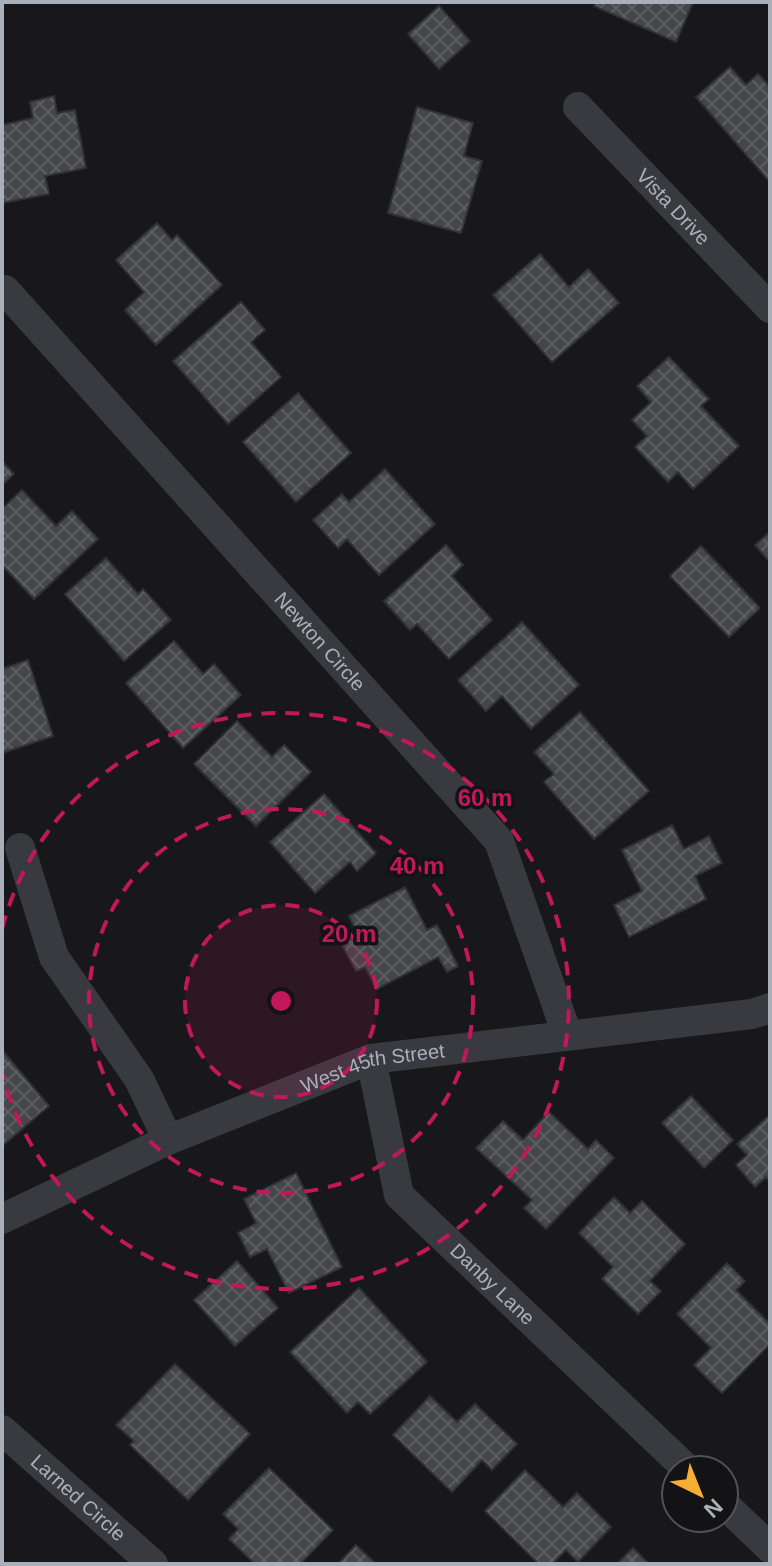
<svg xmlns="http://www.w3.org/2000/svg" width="772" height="1566" font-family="Helvetica,sans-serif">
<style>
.building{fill:url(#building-cross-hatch);stroke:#323236;stroke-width:2}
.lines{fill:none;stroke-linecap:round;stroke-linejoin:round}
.minor{stroke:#393a3f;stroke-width:30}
.ring{fill:none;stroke:#c2185b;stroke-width:4;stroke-dasharray:14 10}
.labels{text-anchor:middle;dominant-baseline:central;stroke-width:7;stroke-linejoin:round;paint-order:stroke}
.street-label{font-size:20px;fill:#aab0ba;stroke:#131315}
.centre{fill:#c2185b;stroke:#131315;stroke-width:4}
.ring-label{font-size:24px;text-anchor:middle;font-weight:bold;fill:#c2185b;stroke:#131315;stroke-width:7;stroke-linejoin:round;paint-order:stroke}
</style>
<defs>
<pattern id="building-cross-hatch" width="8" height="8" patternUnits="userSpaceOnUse" patternTransform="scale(2)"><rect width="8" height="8" fill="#44464a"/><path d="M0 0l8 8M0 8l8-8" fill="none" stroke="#5c5e62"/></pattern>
</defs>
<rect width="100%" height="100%" fill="#18181a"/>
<g class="building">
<polygon points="596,2 693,2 676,42 594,6"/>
<polygon points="439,6 470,41 439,69 408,34"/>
<polygon points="730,67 746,85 758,74 770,87 770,182 696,97"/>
<polygon points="54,96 57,113 75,110 86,168 45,176 49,194 2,203 2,125 33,118 30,102"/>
<polygon points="417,107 473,123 464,156 482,161 461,233 388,213"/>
<polygon points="157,223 172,240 177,235 222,285 156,345 125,310 144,292 116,260"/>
<polygon points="540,254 569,287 588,269 619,303 552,362 493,295"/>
<polygon points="241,302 265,330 251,342 281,377 228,424 173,361"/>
<polygon points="669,357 709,399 701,406 739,446 693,489 678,472 668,482 635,447 647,436 632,420 651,402 637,386"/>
<polygon points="298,393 351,453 296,502 243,442"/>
<polygon points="2,461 14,474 2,485"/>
<polygon points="385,469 435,524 379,575 347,539 338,548 313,520 342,494 349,502"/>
<polygon points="22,490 56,526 72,511 98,539 34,599 2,565 2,509"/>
<polygon points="770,532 770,562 755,545"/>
<polygon points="446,545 463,565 452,576 492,620 449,659 417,624 410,630 384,601"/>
<polygon points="701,546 760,608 729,637 670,576"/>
<polygon points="106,558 138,594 143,589 171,620 124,661 65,594"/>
<polygon points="522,622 579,685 531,729 502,696 486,711 458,680"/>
<polygon points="174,641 203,674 214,664 241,695 183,748 126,683"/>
<polygon points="28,660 53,736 2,753 2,669"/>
<polygon points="580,712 649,791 594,839 544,782 554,774 534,752"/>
<polygon points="237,721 272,757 284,745 311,772 256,826 194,764"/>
<polygon points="324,794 376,853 357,871 350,862 315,893 270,842"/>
<polygon points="672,825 684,849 709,836 722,863 695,876 706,899 629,937 614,905 642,891 622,850"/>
<polygon points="405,887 427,930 437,925 458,966 447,972 438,957 377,989 365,967 356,971 341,943 358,934 349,916"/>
<polygon points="2,1050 49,1106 2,1146"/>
<polygon points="691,1096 733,1140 704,1168 662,1123"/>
<polygon points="549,1112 588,1149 596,1140 614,1158 546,1229 524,1208 532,1200 476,1148 503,1121 523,1140"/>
<polygon points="770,1115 770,1182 766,1177 755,1187 736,1165 747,1155 737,1144"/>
<polygon points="296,1173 342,1267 289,1293 267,1249 250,1257 238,1233 256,1223 244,1199"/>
<polygon points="614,1197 630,1213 642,1201 685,1244 650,1281 661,1291 638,1314 602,1279 613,1267 579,1233"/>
<polygon points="237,1261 278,1308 235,1346 194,1300"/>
<polygon points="727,1263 745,1281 736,1290 770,1324 770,1344 722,1393 694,1365 711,1348 677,1314"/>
<polygon points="359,1288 427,1362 370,1414 358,1402 347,1413 290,1352"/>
<polygon points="175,1364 250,1434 188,1500 130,1445 134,1441 116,1425"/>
<polygon points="430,1396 457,1422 475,1404 517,1444 492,1470 482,1460 452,1492 393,1435"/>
<polygon points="269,1468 333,1530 300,1564 255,1564 229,1539 238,1529 223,1514"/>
<polygon points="525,1470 563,1507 577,1493 611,1527 578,1562 566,1550 552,1564 539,1564 485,1511"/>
<polygon points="356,1545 376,1564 338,1564"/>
<polygon points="633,1548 649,1564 617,1564"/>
</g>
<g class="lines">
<g class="minor">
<path id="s1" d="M578 107 770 308"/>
<path id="s2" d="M5 290 499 841 567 1034"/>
<polyline points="20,848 54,957 139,1079 168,1140"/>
<path id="s3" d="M371 1059 399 1195 688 1470"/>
<path id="s4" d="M2 1219 168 1140 371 1059 752 1014 770 1008"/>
<path id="s5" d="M2 1430 153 1564"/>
<polyline points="724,1504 770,1548"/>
</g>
</g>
<circle cx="281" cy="1001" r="96" fill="#c2185b" fill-opacity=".12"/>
<g class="ring">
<circle cx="281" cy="1001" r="96"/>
<circle cx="281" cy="1001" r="192"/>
<path d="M2 929A288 288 0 1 1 2 1073"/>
</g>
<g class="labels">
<g class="street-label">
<text stroke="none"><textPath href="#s1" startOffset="138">Vista Drive</textPath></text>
<text stroke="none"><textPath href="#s2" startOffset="472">Newton Circle</textPath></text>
<text stroke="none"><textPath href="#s4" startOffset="402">West 45th Street</textPath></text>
<text stroke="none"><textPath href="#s3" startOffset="268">Danby Lane</textPath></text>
<text stroke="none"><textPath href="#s5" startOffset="102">Larned Circle</textPath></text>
</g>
</g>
<circle cx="281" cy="1001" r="12" class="centre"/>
<g class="ring-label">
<text x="485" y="806">60 m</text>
<text x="417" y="874">40 m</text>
<text x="349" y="942">20 m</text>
</g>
<rect width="772" height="1566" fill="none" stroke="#aab0ba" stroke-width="8"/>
<g transform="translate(700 1494) rotate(137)"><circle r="38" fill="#131315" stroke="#4f5257" stroke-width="2"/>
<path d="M0-6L14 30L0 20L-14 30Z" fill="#f6ae34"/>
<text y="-12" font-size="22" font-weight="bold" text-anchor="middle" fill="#aab0ba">N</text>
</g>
</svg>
